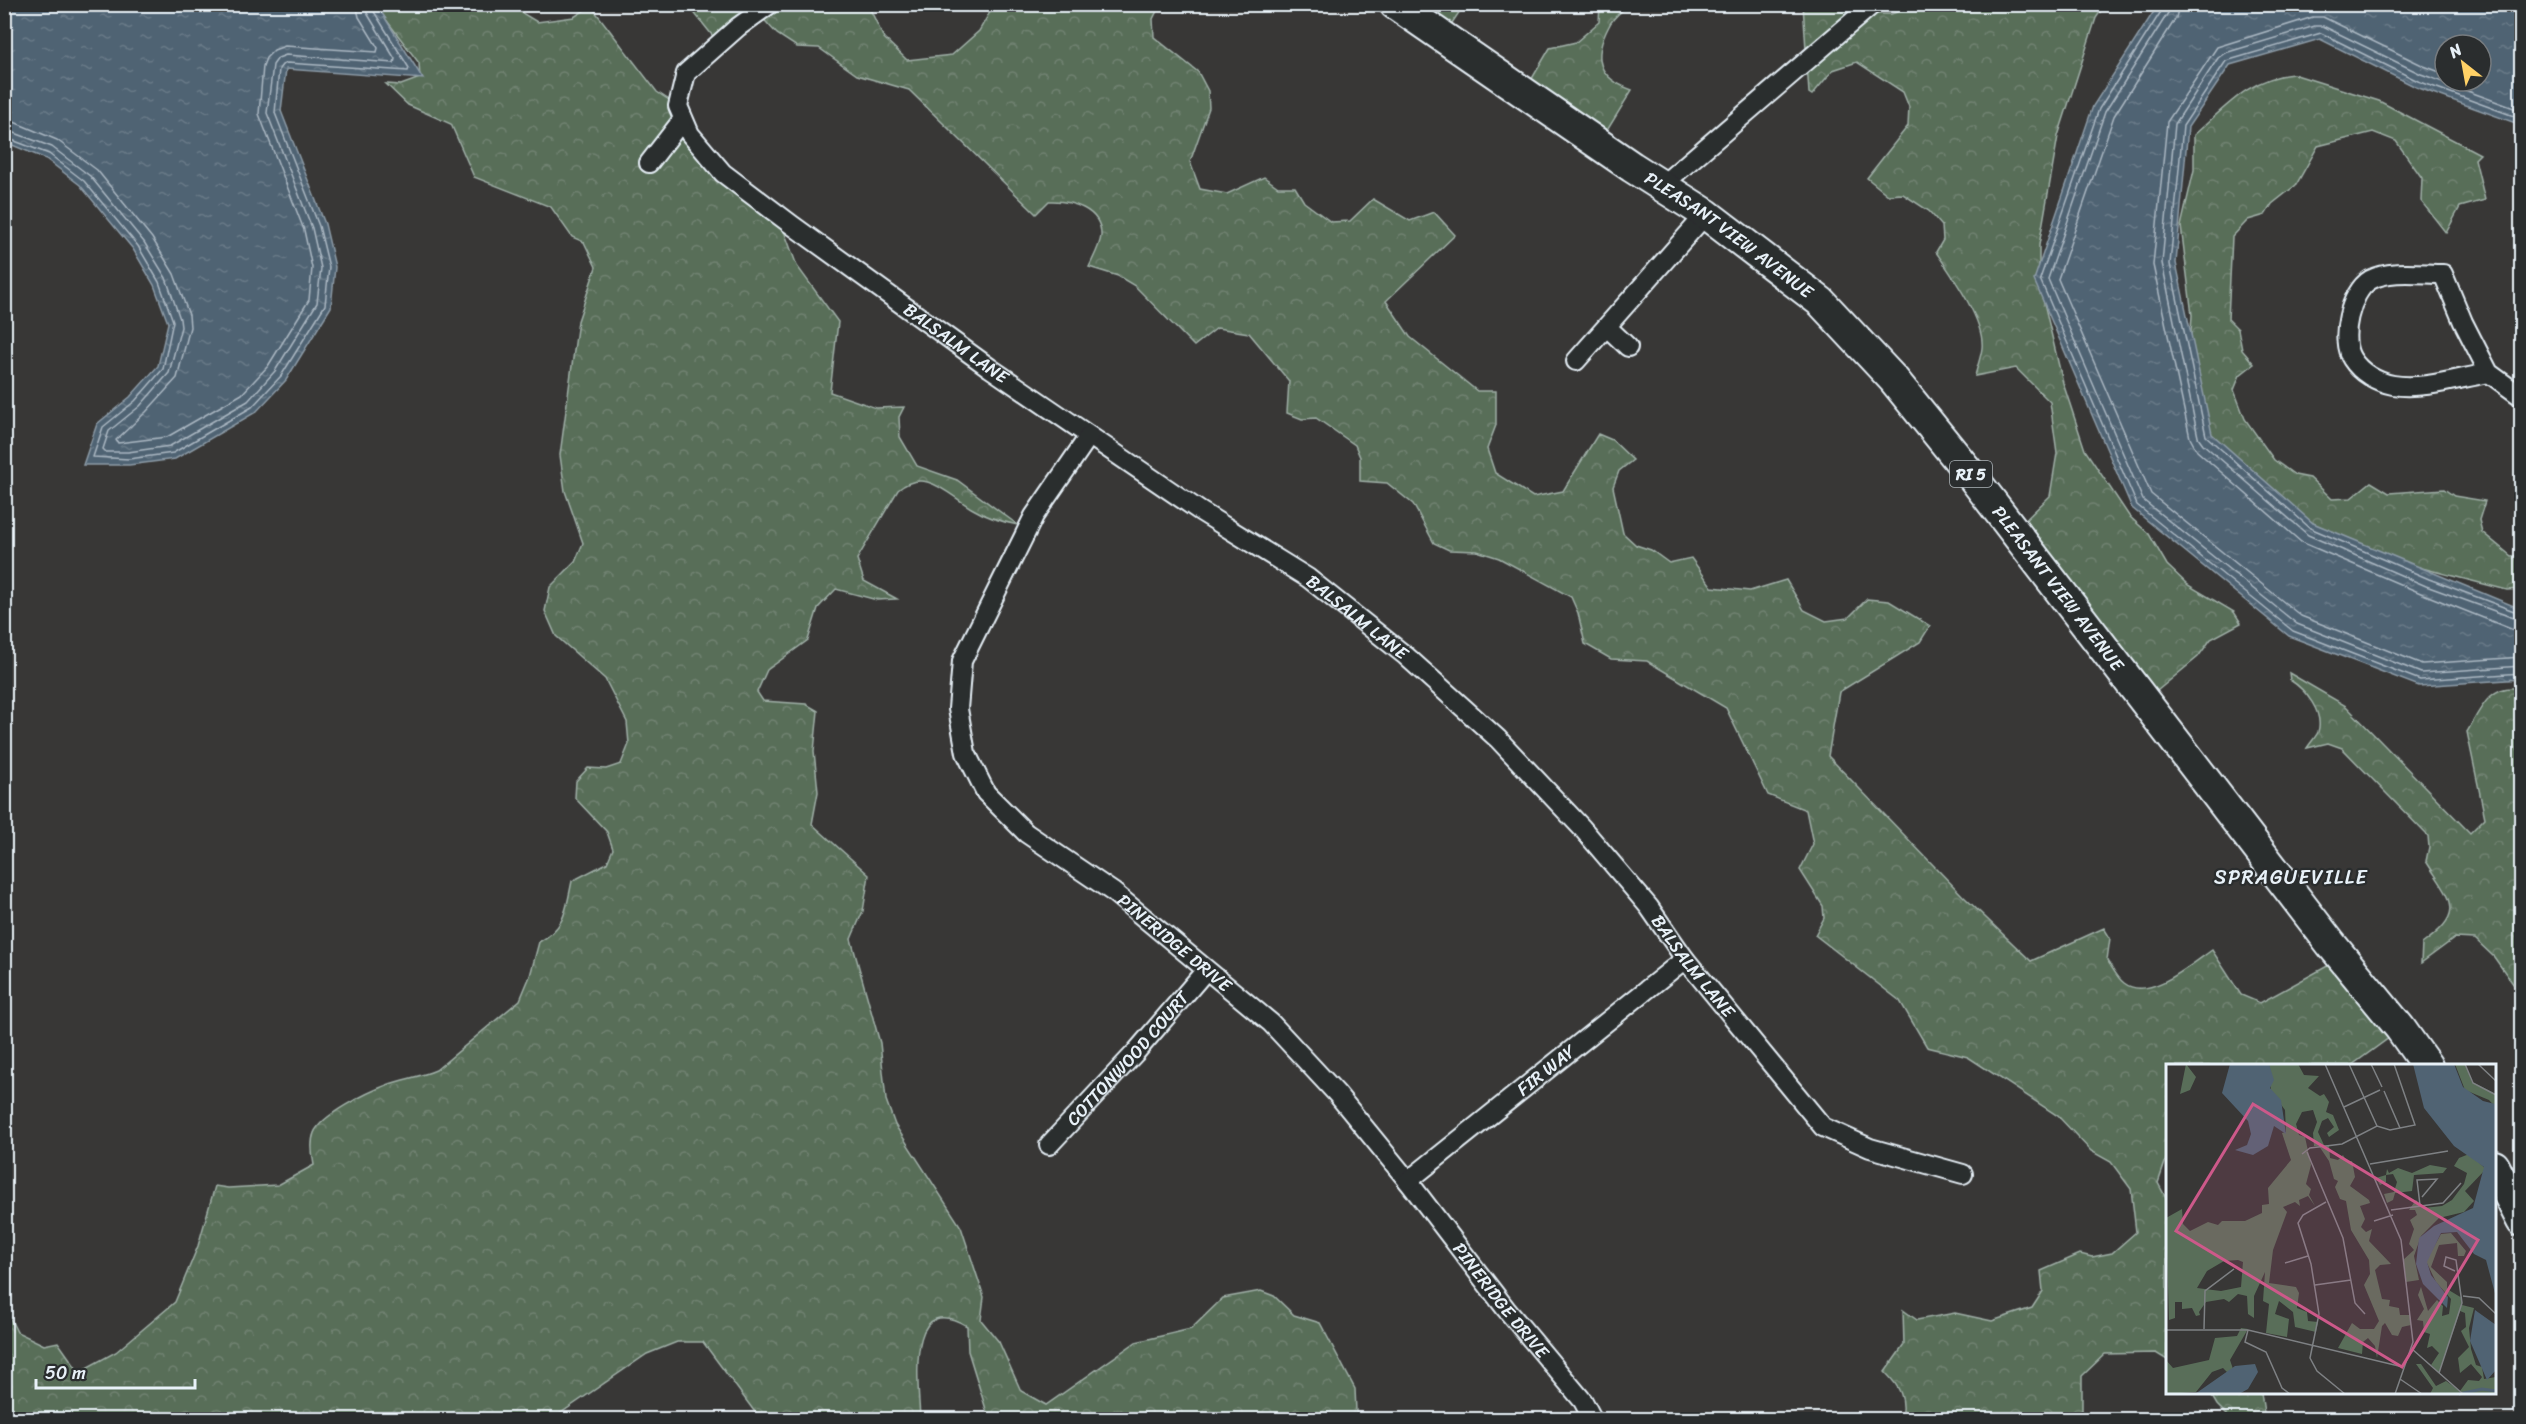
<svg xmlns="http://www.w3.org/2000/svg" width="2526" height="1424" font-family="Sriracha,sans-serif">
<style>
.forest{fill:url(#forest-crowns);stroke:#a0b0a8;stroke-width:1.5}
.water{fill:url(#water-ripples);stroke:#8d9ca8;stroke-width:1.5;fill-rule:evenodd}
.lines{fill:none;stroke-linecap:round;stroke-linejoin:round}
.shore{stroke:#abb8c3;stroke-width:1.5}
.minor-casing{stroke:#e8f1f8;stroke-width:22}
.primary-casing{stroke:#e8f1f8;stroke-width:34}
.minor{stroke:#2a2d2e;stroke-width:18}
.primary{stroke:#2a2d2e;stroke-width:30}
.labels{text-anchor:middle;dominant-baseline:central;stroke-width:4.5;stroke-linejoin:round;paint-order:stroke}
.shield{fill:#2a2d2e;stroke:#afb6bb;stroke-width:1.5}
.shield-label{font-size:16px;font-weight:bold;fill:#e8f1f8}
.street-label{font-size:18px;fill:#e8f1f8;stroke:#2a2d2e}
.neighbourhood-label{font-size:20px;letter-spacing:1.5px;fill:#e8f1f8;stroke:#2a2d2e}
.inset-river{fill:none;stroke:#506373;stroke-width:3}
.inset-road{fill:none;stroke:#7e8184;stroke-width:1.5}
.view{fill:#cd598a;fill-opacity:0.15;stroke:#cd598a;stroke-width:3}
.inset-edge{fill:none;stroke:#e8f1f8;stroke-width:3}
</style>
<defs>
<pattern id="forest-crowns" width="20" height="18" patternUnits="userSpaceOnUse" patternTransform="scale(1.5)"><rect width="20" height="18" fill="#596e59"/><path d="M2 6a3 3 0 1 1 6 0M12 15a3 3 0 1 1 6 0" fill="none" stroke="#718372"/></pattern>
<pattern id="water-ripples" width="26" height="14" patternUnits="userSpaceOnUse" patternTransform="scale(1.5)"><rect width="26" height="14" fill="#506373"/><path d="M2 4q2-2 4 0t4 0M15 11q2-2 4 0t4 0" fill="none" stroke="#697a88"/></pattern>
</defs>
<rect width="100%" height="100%" fill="#383736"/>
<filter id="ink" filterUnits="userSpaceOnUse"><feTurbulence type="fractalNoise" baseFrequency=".0167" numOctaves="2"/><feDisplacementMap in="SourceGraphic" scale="12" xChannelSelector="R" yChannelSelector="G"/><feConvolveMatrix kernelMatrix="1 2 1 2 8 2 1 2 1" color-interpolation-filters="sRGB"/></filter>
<g filter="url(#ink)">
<g class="forest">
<path d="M1072 4 1160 5 1153 19 1154 37 1198 72 1208 91 1209 108 1190 162 1200 189 1227 194 1264 177 1278 187H1295L1304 202 1331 222 1350 221 1373 199 1410 221 1434 212 1455 235 1386 301 1410 337 1477 391H1496V425L1487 449 1495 473 1533 497 1563 491 1598 434 1612 440 1633 460 1619 471 1613 487 1623 533 1636 545 1651 550 1669 563 1691 558 1712 587 1750 591 1786 580 1804 610 1826 621 1848 618 1867 599 1889 601 1930 626 1920 642 1839 692 1828 756 1963 896 2031 961 2104 928 2110 938 2107 960C2112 967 2117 978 2124 983 2148 1002 2192 964 2212 950L2241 995 2260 1003 2342 958 2397 1032 2352 1065 2168 1066 2167 1157 2158 1183 2167 1200V1360L2156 1353 2105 1354 2082 1376V1411L2091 1419H1902C1906 1398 1900 1387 1885 1372L1904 1345 1903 1310 1917 1320 1955 1313 1992 1321 2032 1308 2043 1291 2041 1271 2080 1254 2092 1257 2112 1253 2136 1232 2131 1189 2111 1162 2091 1151 2058 1116 1968 1057 1927 1047 1900 1001 1815 935 1824 918 1823 906 1800 870 1813 844 1806 810 1768 795 1726 708 1647 661 1611 659 1585 644 1578 613 1571 597 1499 558 1477 551 1449 550 1434 543 1413 504 1387 483 1360 481V457L1355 445 1316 418 1302 419 1287 413 1289 381 1249 333 1217 328 1194 346 1135 286 1118 276 1089 267C1093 258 1100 246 1101 236 1102 209 1070 200 1049 201L1036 214 909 90 857 75 819 48 797 47 777 34 757 12 716 40 688 5H868L884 38 907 60 952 55 979 31 994 5H1050L1058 9Z"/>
<path d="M1920 4 2105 5 2096 18 2058 136 2039 245V282L2063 383 2085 450 2129 516 2149 534 2167 565 2188 585 2234 612 2241 623 2211 639 2198 657 2146 700 2011 534 2050 496 2057 453 2050 402 2016 368 1975 376C1977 367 1981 357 1982 348 1985 321 1951 274 1936 252L1943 240 1942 226 1929 211 1903 194 1888 195 1867 178 1908 126 1909 107 1903 92 1857 62 1833 70 1812 95 1809 93 1803 5H1863L1873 14H1891Z"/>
<path d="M375 5H514L522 13 537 22 574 17 591 6 657 92 672 102 696 142 780 220 797 266 838 322 830 392 876 408 904 407 899 417 900 437 917 466 957 480 1018 525C1003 522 986 517 973 509 949 496 926 466 898 490L857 559 864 581 897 599 877 600 836 589 818 608 808 640 767 670 757 692 763 701 806 704 818 711 814 751 818 792 812 824 869 875 863 911 851 939 880 1043 886 1100 895 1125 961 1227 984 1297 981 1320 999 1342 1021 1391 1046 1405 1136 1342 1191 1329 1223 1298 1261 1291 1274 1296 1294 1315 1320 1323 1355 1389 1356 1411 1359 1419H989L968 1351 967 1326C904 1289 919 1387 920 1419H760L703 1342H677L647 1354 552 1419H5L4 1306 17 1332 44 1345 58 1342 79 1372 116 1352 175 1302 198 1246 215 1186 228 1188 278 1185 314 1165C312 1155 310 1143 314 1133 321 1115 368 1092 387 1085 403 1079 420 1077 436 1070L520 1000 530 976 539 942C566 927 566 909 572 881L607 863 613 849 607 832 575 798 576 781 588 768 606 769 621 764 629 744 627 722 605 679 556 636 545 611 550 587 575 562 583 543 565 491 560 455 578 321 596 267 584 242 572 237 551 207 474 177 451 124 408 105 386 84 401 85 420 78 419 63Z"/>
<polygon points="1396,5 1464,5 1444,35"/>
<path d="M1600 5H1628C1622 11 1612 18 1609 26 1592 58 1598 78 1632 90L1600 142 1524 92 1550 48 1576 42 1599 22Z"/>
<path d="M2293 74 2379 101 2480 154 2475 159 2485 200 2460 207 2446 233 2421 201 2422 178 2396 141 2373 132 2318 146 2296 185 2272 204 2265 215 2248 220 2232 237 2228 319 2238 329 2242 350 2254 364 2240 375 2234 390 2245 419 2274 460 2295 475 2310 478 2332 499 2351 498 2371 482 2389 493 2444 489 2454 496 2485 501 2479 520 2482 532 2511 556 2521 555V589L2507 590 2387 559 2278 506 2204 434 2190 349 2192 315 2181 226 2194 170V135C2226 107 2249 78 2293 74Z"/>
<path d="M2289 673 2346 706 2470 833 2485 818 2467 732C2480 710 2490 682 2521 689V995L2494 957 2475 939 2455 938 2421 963 2422 944C2468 911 2451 901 2426 861L2429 847 2428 836 2342 748 2328 743 2307 748C2310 743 2316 737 2318 732 2324 713 2306 690 2290 680Z"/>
<polygon points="2210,1393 2261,1393 2265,1419 2231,1419 2217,1405"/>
</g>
<g class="water">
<polygon points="4,5 377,5 423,79 286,69 281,111 325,224 335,267 331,307 286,380 256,412 175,459 129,465 83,465 97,424 130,397 158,366 168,323 154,285 133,249 80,185 46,159 5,142"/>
<path d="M2158 5H2521V125L2416 87 2320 39 2230 65 2188 127 2176 263 2212 434 2313 523 2521 609V679L2419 686 2289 636 2132 508 2034 280 2093 106ZM2445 45H2481V81H2445Z"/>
</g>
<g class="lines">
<g class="shore">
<polyline points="2163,4 2162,10 2099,109 2040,279 2137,505 2293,631 2420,680 2522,673"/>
<polyline points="2170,4 2168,13 2105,112 2048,279 2143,500 2297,624 2421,673 2522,666"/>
<polyline points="2179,4 2176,18 2114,116 2058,279 2151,494 2301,616 2422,664 2522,657"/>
<polyline points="2445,74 2424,66 2323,17 2313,17 2217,47 2167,122 2153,265 2190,438 2197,451 2301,542 2423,594 2511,629 2522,630"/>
<polyline points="2522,111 2421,74 2323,26 2315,26 2225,53 2218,58 2175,124 2162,263 2198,437 2203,444 2308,535 2426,586 2522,621"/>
<polyline points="2522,119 2418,81 2321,33 2226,61 2183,126 2170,264 2206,436 2310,528 2429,579 2522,614"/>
<polyline points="4,120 14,122 57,140 97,170 152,238 174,274 189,315 190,327 177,378 146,412 116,440 118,443 167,437 242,394 268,366 309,300 312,268 304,230 259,114 263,66 266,58 274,50 285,46 377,52 378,48 359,17 356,4"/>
<polyline points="4,129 52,147 90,176 144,242 166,278 180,319 181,327 169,373 140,406 109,431 103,449 106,452 128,452 170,446 248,401 275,371 317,303 321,268 312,228 267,113 273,65 278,58 286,55 394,63 395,59 367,13 365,4"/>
<polyline points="4,137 49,154 84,181 138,246 159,282 173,321 163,369 135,401 103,427 93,457 129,459 173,453 252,407 281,376 325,305 329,267 319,226 275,113 279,69 282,65 287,63 408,71 409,68 373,10 372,4"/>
</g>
<defs>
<g id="minor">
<path id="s1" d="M770 4 738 27 686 73 678 106 690 134 723 173 792 225 990 368 1200 511 1308 578 1406 656 1498 739 1582 828 1649 907 1685 959 1823 1127 1870 1148 1963 1174"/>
<polyline points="649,163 683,119"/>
<polyline points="1661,186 1873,4"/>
<polyline points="1607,327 1628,347"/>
<polyline points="1576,361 1706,214"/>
<path d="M2489 373C2459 378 2423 390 2393 385 2377 382 2361 373 2352 359 2339 340 2350 292 2370 280 2390 269 2421 274 2443 274L2463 322 2489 373 2522 397"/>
<path id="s2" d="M1089 436 1034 516 962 661 958 709 966 753 986 793 1026 833 1113 892 1271 1023 1337 1094 1408 1181 1506 1309 1583 1401 1593 1420"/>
<path id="s3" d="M1049 1145 1135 1053 1206 970"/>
<path id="s4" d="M1408 1181 1685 959"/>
</g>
<g id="primary">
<path id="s5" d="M1395 4 1632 167 1706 214 1821 302 1894 380 1971 475 2331 944 2400 1028 2427 1066"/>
<polyline points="2494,1166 2522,1221"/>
</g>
</defs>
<use href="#minor" class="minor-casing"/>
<use href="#primary" class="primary-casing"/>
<use href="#minor" class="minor"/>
<use href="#primary" class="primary"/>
</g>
</g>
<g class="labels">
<rect class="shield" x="1950" y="461" width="42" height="26" rx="4.5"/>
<g class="shield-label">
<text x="1971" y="474">RI 5</text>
</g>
<g class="street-label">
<text stroke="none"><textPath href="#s5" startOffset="406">PLEASANT VIEW AVENUE</textPath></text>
<text stroke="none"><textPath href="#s1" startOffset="513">BALSALM LANE</textPath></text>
<text stroke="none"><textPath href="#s5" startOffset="892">PLEASANT VIEW AVENUE</textPath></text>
<text stroke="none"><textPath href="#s1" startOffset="999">BALSALM LANE</textPath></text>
<text stroke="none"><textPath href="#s2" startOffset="638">PINERIDGE DRIVE</textPath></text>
<text stroke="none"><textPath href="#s1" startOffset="1485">BALSALM LANE</textPath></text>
<text stroke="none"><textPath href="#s3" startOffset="117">COTTONWOOD COURT</textPath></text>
<text stroke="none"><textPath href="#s4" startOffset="177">FIR WAY</textPath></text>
<text stroke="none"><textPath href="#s2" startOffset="1124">PINERIDGE DRIVE</textPath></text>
</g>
<g class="neighbourhood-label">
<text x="2291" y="877">SPRAGUEVILLE</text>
</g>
</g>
<g transform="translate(2166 1064)">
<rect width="330" height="330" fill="#383736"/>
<path d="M20 0 30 13 24 26 14 30ZM103 0H132L138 11 153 12 142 24 154 32 158 30 163 38 160 48 167 51 173 66 163 73 161 69 168 63 162 54 156 57 152 68 158 81 163 82 164 94 172 96 177 91 181 98 186 97 189 113 184 122 203 136 204 139 194 142 199 155 195 163 200 168 206 165 203 177 225 200 214 201 209 206 216 235 224 236 223 242 233 244 234 251H244L245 261 236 263 232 272 226 271 219 259 216 262 211 294 209 282 202 274 197 278 196 290 172 284 186 259 194 265H208L213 257 198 221 204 210 203 196 185 166 180 137 174 135 169 123 172 117 168 115 163 97 153 82H148L147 69 151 58 147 46 136 48 130 60 133 71 139 73 145 101 140 120 145 125 143 131 149 142 142 132 133 136 134 142 129 138 117 143 121 148 107 186 103 219 130 223 133 229 131 244 141 248 142 257 152 258 150 268 129 263 127 248 113 237 109 250 123 255 121 273 100 269 103 240 97 237 99 208 88 232V254L82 250 81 232 72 230 63 238 58 235 40 238 33 248 34 251 30 252 26 244 16 245V238H9V254L3 256 0 154 16 145 17 160 24 167 42 158 52 161 56 157H79L96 149V141L103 140 102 124 125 96 116 69 120 68 119 46 105 27ZM72 196 77 198 75 223 55 227 31 224 41 207 58 197ZM289 0H299L306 18 330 30V44L323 36 299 26ZM303 90 320 105 299 127 308 137 298 148 273 154 255 172 248 192 253 216 240 218 237 196 248 186 243 180 248 165 244 156 251 151 249 146H243L250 136 257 144 276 142 286 136 298 120 301 109 288 102 293 94ZM264 101 281 104 277 109 248 111 246 127 229 129 227 136 221 139 218 130 228 128 231 118 227 110 220 111V118L214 121 210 114 220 111 221 105 223 109 232 104 246 109ZM285 169 300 187 298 192H292L291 179 273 181 265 203 281 218V225L296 234V241L308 244 303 264 305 285 310 301 316 303 318 315 330 313V302V330H264L267 324 250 300H255L270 322 280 317 294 327 302 316 313 317 316 313 305 300 294 309 292 294 303 283 295 267 300 263 299 249 294 247 273 309 265 301 273 289 266 282 261 284 264 270 258 268 257 257 251 256 258 245 252 231 255 223 262 247 271 236 277 242 276 252 283 250 285 235 270 218 260 197 275 170ZM75 264 82 265 64 296 67 305 62 309 57 304 46 308 30 328 0 330V296L7 304 43 296 49 274 71 272Z" fill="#596e59" fill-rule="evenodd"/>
<path d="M64 0H103L108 16 104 24 115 36 120 70 108 62 102 82 87 91 69 86 81 81 85 70 82 57 56 29ZM247 0H288L297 23 317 37 329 40 330 233 320 196 308 190 291 168 275 169 261 198 265 211 282 233 281 244 257 220 250 200 253 174 268 162 307 144 318 103 288 82 258 44ZM309 246 330 261V306L321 316 304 277ZM89 300 92 308 82 325 73 330H29L69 302Z" fill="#506373"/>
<path class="inset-river" d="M293 330 316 325 330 327"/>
<path class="inset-road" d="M159 0 235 176 247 278 229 330M183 0 211 62M205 0 216 23M299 0 307 19 330 31M312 0 330 17M218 27 234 64M178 43 214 26M141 88 177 174 189 239 199 250M136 90 144 84 176 80 211 62 224 66 249 61 228 0M204 100 282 87M160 138 137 151 132 159 145 200 153 250 144 294 151 307 179 330M254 141 251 116 271 115 256 133M225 146 277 139 295 119M208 157 227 151M119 199 142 192M149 221 185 216M297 232 313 234 330 250M38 265 39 227 68 205M0 266H82L237 303M82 266 79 278 100 288 116 324 124 330M246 285 297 330M273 309 296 239 290 196 280 193 278 202 289 207M234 315 256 330"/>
<path class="view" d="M87 40 312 176 236 303 10 167Z"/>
<rect width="330" height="330" class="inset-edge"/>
</g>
<rect width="2526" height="1424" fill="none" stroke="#2a2d2e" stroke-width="24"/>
<rect x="12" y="12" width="2502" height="1400" fill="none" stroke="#e8f1f8" stroke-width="2" filter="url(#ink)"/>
<g transform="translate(2463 63) rotate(329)"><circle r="28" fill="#2a2d2e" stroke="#767b7f" stroke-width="1.5"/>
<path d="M0-4.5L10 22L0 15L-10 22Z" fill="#ffd166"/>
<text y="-9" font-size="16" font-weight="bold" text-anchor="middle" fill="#e8f1f8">N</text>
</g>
<path d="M36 1379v9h159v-9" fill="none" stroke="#e8f1f8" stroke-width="3"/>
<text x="45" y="1379" font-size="18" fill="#e8f1f8" stroke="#2a2d2e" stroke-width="4.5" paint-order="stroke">50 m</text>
</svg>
